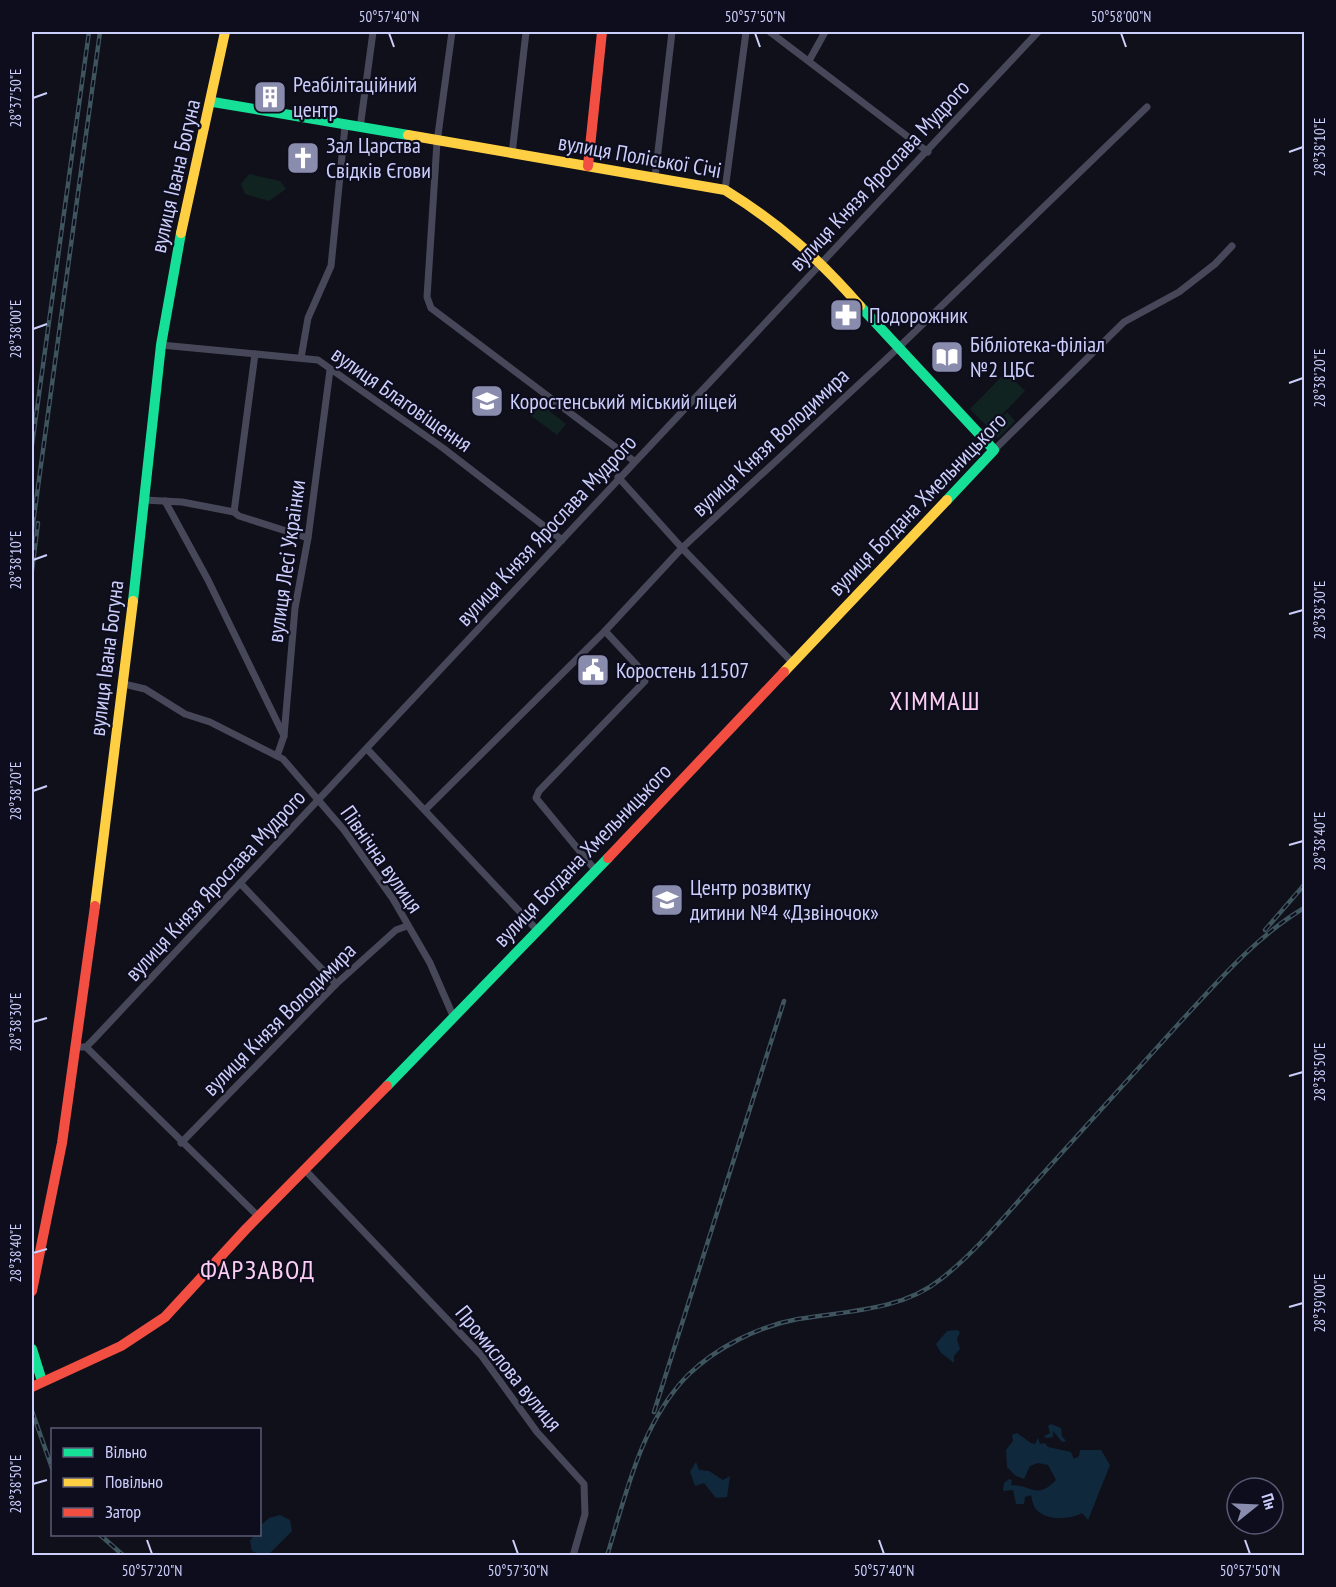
<svg xmlns="http://www.w3.org/2000/svg" width="1336" height="1587" font-family="'PT Sans Narrow',sans-serif">
<style>
.green{fill:#112321}
.water{fill:#0f283c}
.lines{fill:none;stroke-linecap:round;stroke-linejoin:round}
.street{stroke:#46485a;stroke-width:7}
.fast{stroke:#16e098;stroke-width:10}
.slow{stroke:#ffcf43;stroke-width:10}
.jam{stroke:#f24e42;stroke-width:10}
.rail-casing{stroke:#3e555e;stroke-width:4.5}
.rail{stroke:#0d0d1d;stroke-width:2;stroke-dasharray:7;stroke-linecap:butt}
.ticks{fill:none;stroke:#cccffc;stroke-width:2}
.labels{text-anchor:middle;dominant-baseline:central;stroke-width:4.5;stroke-linejoin:round;paint-order:stroke}
.poi-label{font-size:22px;fill:#cccffc;stroke:#0d0d1d;text-anchor:start}
.street-label{font-size:22px;fill:#cccffc;stroke:#0d0d1d}
.quarter-label{font-size:26px;letter-spacing:1.5px;fill:#fccef3;stroke:#0d0d1d}
.neatline{fill:none;stroke:#cccffc;stroke-width:2}
.ticks-label{font-size:15px;text-anchor:middle;fill:#cccffc}
</style>
<rect width="100%" height="100%" fill="#10101a"/>
<g class="green">
<polygon points="249,174 280,181 286,189 269,201 245,194 241,184"/>
<polygon points="1006,372 1025,391 989,428 970,409"/>
<polygon points="539,403 566,424 557,435 530,415"/>
<polygon points="1007,412 1015,421 998,438 990,430"/>
</g>
<g class="water">
<polygon points="957,1330 960,1332 957,1339 960,1349 954,1356 954,1363 941,1353 936,1344 947,1331"/>
<polygon points="1051,1424 1061,1428 1062,1436 1066,1441 1062,1442 1053,1431 1053,1437 1046,1438 1044,1436 1050,1433 1048,1426"/>
<path d="M1017 1433 1031 1443 1035 1444 1038 1438 1040 1444 1045 1443 1048 1447 1071 1452 1074 1459 1079 1456 1080 1450H1101L1110 1465 1088 1520 1082 1513C1069 1520 1046 1521 1036 1509 1033 1506 1032 1499 1031 1495L1025 1497 1024 1504H1016L1013 1490 1003 1491 1004 1483 1009 1479 1012 1480 1011 1485C1031 1485 1037 1500 1056 1480L1048 1465 1038 1463 1030 1466 1024 1479 1016 1476 1007 1467 1006 1450 1013 1441 1012 1435Z"/>
<polygon points="696,1462 699,1470 709,1471 723,1480 730,1476 727,1497 716,1498 704,1483 695,1486 690,1472"/>
<polygon points="280,1515 290,1520 292,1531 268,1555 261,1555 252,1551 250,1541 254,1535 260,1534 260,1526 269,1518"/>
</g>
<g class="lines">
<g class="street">
<polyline points="452,32 437,142 427,297 431,308 634,461"/>
<polyline points="770,32 928,152"/>
<polyline points="810,59 825,32"/>
<polyline points="360,128 373,32"/>
<polyline points="512,154 526,32"/>
<polyline points="655,177 672,32"/>
<polyline points="725,190 746,32"/>
<polyline points="161,345 318,360 443,448 562,540"/>
<polyline points="301,358 308,318 331,266 345,126"/>
<polyline points="994,450 1124,322 1179,292 1215,264 1232,246"/>
<polyline points="618,477 682,548 793,663"/>
<polyline points="144,500 182,502 234,512 239,516 308,538"/>
<polyline points="165,501 208,580 284,736"/>
<polyline points="234,512 255,354"/>
<polyline points="124,684 145,689 185,714 210,722 283,759 344,830 393,899 430,963 454,1018"/>
<polyline points="368,750 537,930"/>
<polyline points="277,756 284,736 295,608 308,538 330,370"/>
<polyline points="425,810 605,631 682,548 897,349 1147,107"/>
<polyline points="596,871 536,798 539,791 645,681 644,673 605,631"/>
<polyline points="240,883 336,984"/>
<polyline points="78,1047 86,1047 94,1039 1038,32"/>
<polyline points="86,1047 258,1216"/>
<polyline points="181,1143 336,984 396,930 407,926"/>
<polyline points="306,1171 481,1355 537,1432 584,1484 585,1514 573,1556"/>
</g>
<g class="fast">
<polyline points="213,102 408,135"/>
<polyline points="860,306 994,450 947,500"/>
<polyline points="133,601 161,345 181,233"/>
<polyline points="387,1086 608,858"/>
<polyline points="32,1349 42,1381"/>
</g>
<g class="slow">
<path d="M408 135 725 190C780 224 818 258 860 306"/>
<polyline points="181,233 225,32"/>
<polyline points="784,672 947,500"/>
<polyline points="95,906 133,601"/>
</g>
<g class="jam">
<polyline points="588,166 602,32"/>
<polyline points="608,858 784,672"/>
<polyline points="32,1291 62,1143 95,906"/>
<polyline points="32,1387 121,1346 165,1317 246,1229 387,1086"/>
</g>
<defs>
<g id="rail">
<polyline points="32,445 89,32"/>
<polyline points="32,531 100,32"/>
<polyline points="32,571 38,523"/>
<polyline points="1265,930 1304,885"/>
<polyline points="32,1411 52,1468"/>
<polyline points="654,1412 784,1001"/>
<polyline points="99,1534 124,1556"/>
<path d="M607 1556C626 1494 641 1423 688 1375 717 1347 759 1326 798 1319 846 1311 901 1311 941 1279 977 1251 1008 1212 1039 1178 1087 1125 1135 1072 1183 1019 1220 979 1257 936 1304 908"/>
</g>
</defs>
<use href="#rail" class="rail-casing"/>
<use href="#rail" class="rail"/>
</g>
<path class="ticks" d="M389 33 394 47M755 33 760 47M1121 33 1126 47M33 98 47 93M1289 152 1303 147M33 329 47 324M1289 383 1303 378M33 560 47 555M1289 614 1303 610M33 791 47 786M1289 845 1303 841M33 1022 47 1018M1289 1076 1303 1072M33 1253 47 1249M1289 1307 1303 1303M33 1484 47 1480M147 1540 152 1554M513 1540 518 1554M879 1540 884 1554M1245 1540 1250 1554"/>
<defs>
<symbol id="building-square" viewBox="-11 -11 22 22"><rect x="-9" y="-9" width="18" height="18" rx="4" fill="#8a8cad" stroke="#0d0d1d"/><path d="M-4-6H4V6H1V3H-1V6H-4ZM-2.5-4.3h1.7v1.8h-1.7ZM.8-4.3h1.7v1.8H.8ZM-2.5-1h1.7V.8h-1.7ZM.8-1h1.7V.8H.8Z" fill="#fff"/></symbol>
<symbol id="church-square" viewBox="-11 -11 22 22"><rect x="-9" y="-9" width="18" height="18" rx="4" fill="#8a8cad" stroke="#0d0d1d"/><path d="M-1.2-6h2.4v3.5h3.3v2.4h-3.3V6h-2.4V-.1h-3.3v-2.4h3.3Z" fill="#fff"/></symbol>
<symbol id="pharmacy-square" viewBox="-11 -11 22 22"><rect x="-9" y="-9" width="18" height="18" rx="4" fill="#8a8cad" stroke="#0d0d1d"/><path d="M-2-6h4v4h4v4h-4v4h-4v-4h-4v-4h4Z" fill="#fff"/></symbol>
<symbol id="library-square" viewBox="-11 -11 22 22"><rect x="-9" y="-9" width="18" height="18" rx="4" fill="#8a8cad" stroke="#0d0d1d"/><path d="M-6-4Q-3-5.5-.7-3.5V5Q-3 3-6 4ZM6-4Q3-5.5 .7-3.5V5Q3 3 6 4Z" fill="#fff"/></symbol>
<symbol id="school-square" viewBox="-11 -11 22 22"><rect x="-9" y="-9" width="18" height="18" rx="4" fill="#8a8cad" stroke="#0d0d1d"/><path d="M0-5L7-2L0 1L-7-2ZM-4 1L0 2.5L4 1V4Q0 6-4 4Z" fill="#fff"/></symbol>
<symbol id="civic-square" viewBox="-11 -11 22 22"><rect x="-9" y="-9" width="18" height="18" rx="4" fill="#8a8cad" stroke="#0d0d1d"/><path d="M-.6-6.5H3V-4.5H.6V-3L4-1V1h2V6H-6V1h2V-1L-.6-3ZM-1.2 2.5V6h2.4V2.5Z" fill="#fff"/></symbol>
</defs>
<g fill-rule="evenodd">
<use href="#building-square" x="251" y="78" width="38" height="38"/>
<use href="#church-square" x="284" y="139" width="38" height="38"/>
<use href="#pharmacy-square" x="827" y="296" width="38" height="38"/>
<use href="#library-square" x="928" y="338" width="38" height="38"/>
<use href="#school-square" x="468" y="382" width="38" height="38"/>
<use href="#civic-square" x="574" y="651" width="38" height="38"/>
<use href="#school-square" x="648" y="881" width="38" height="38"/>
</g>
<g class="labels">
<g class="poi-label">
<text x="293" y="84">Реабілітаційний<tspan x="293" dy="25">центр</tspan></text>
<text x="326" y="145">Зал Царства<tspan x="326" dy="25">Свідків Єгови</tspan></text>
<text x="869" y="315">Подорожник</text>
<text x="970" y="344">Бібліотека-філіал<tspan x="970" dy="25">№2 ЦБС</tspan></text>
<text x="510" y="401">Коростенський міський ліцей</text>
<text x="616" y="670">Коростень 11507</text>
<text x="690" y="887">Центр розвитку<tspan x="690" dy="25">дитини №4 «Дзвіночок»</tspan></text>
</g>
<g class="street-label">
<text transform="translate(640 156) rotate(10)">вулиця Поліської Січі</text>
<text transform="translate(879 175) rotate(-47)">вулиця Князя Ярослава Мудрого</text>
<text transform="translate(175 176) rotate(-77)">вулиця Івана Богуна</text>
<text transform="translate(402 399) rotate(35)">вулиця Благовіщення</text>
<text transform="translate(770 442) rotate(-43)">вулиця Князя Володимира</text>
<text transform="translate(917 504) rotate(-46)">вулиця Богдана Хмельницького</text>
<text transform="translate(546 530) rotate(-47)">вулиця Князя Ярослава Мудрого</text>
<text transform="translate(286 561) rotate(-82)">вулиця Лесі Українки</text>
<text transform="translate(106 658) rotate(-83)">вулиця Івана Богуна</text>
<text transform="translate(582 855) rotate(-46)">вулиця Богдана Хмельницького</text>
<text transform="translate(382 859) rotate(55)">Північна вулиця</text>
<text transform="translate(215 885) rotate(-47)">вулиця Князя Ярослава Мудрого</text>
<text transform="translate(279 1019) rotate(-45)">вулиця Князя Володимира</text>
<text transform="translate(509 1368) rotate(51)">Промислова вулиця</text>
</g>
<g class="quarter-label">
<text x="935" y="700">ХІММАШ</text>
<text x="258" y="1269">ФАРЗАВОД</text>
</g>
</g>
<rect width="1336" height="1587" fill="none" stroke="#0d0d1d" stroke-width="66"/>
<rect x="51" y="1428" width="210" height="108" fill="#0d0d1d" stroke="#595b76" stroke-width="1.5"/>
<rect x="63" y="1448" width="30" height="9" fill="#16e098" stroke="#595b76" stroke-width="1.5"/>
<text x="105" y="1458" font-size="18" fill="#cccffc">Вільно</text>
<rect x="63" y="1478" width="30" height="9" fill="#ffcf43" stroke="#595b76" stroke-width="1.5"/>
<text x="105" y="1488" font-size="18" fill="#cccffc">Повільно</text>
<rect x="63" y="1508" width="30" height="9" fill="#f24e42" stroke="#595b76" stroke-width="1.5"/>
<text x="105" y="1518" font-size="18" fill="#cccffc">Затор</text>
<g transform="translate(1255 1506) rotate(72)"><circle r="28" fill="#0d0d1d" stroke="#595b76" stroke-width="1.5"/>
<path d="M0-4.5L10 22L0 15L-10 22Z" fill="#8a8cad"/>
<text y="-9" font-size="16" font-weight="bold" text-anchor="middle" fill="#cccffc">Пн</text>
</g>
<rect x="33" y="33" width="1270" height="1521" class="neatline"/>
<g class="ticks-label">
<text x="389" y="22">50°57'40"N</text>
<text x="755" y="22">50°57'50"N</text>
<text x="1121" y="22">50°58'00"N</text>
<text transform="translate(16 98) rotate(-90)" y="5">28°37'50"E</text>
<text transform="translate(1320 147) rotate(-90)" y="5">28°38'10"E</text>
<text transform="translate(16 329) rotate(-90)" y="5">28°38'00"E</text>
<text transform="translate(1320 378) rotate(-90)" y="5">28°38'20"E</text>
<text transform="translate(16 560) rotate(-90)" y="5">28°38'10"E</text>
<text transform="translate(1320 610) rotate(-90)" y="5">28°38'30"E</text>
<text transform="translate(16 791) rotate(-90)" y="5">28°38'20"E</text>
<text transform="translate(1320 841) rotate(-90)" y="5">28°38'40"E</text>
<text transform="translate(16 1022) rotate(-90)" y="5">28°38'30"E</text>
<text transform="translate(1320 1072) rotate(-90)" y="5">28°38'50"E</text>
<text transform="translate(16 1253) rotate(-90)" y="5">28°38'40"E</text>
<text transform="translate(1320 1303) rotate(-90)" y="5">28°39'00"E</text>
<text transform="translate(16 1484) rotate(-90)" y="5">28°38'50"E</text>
<text x="152" y="1576">50°57'20"N</text>
<text x="518" y="1576">50°57'30"N</text>
<text x="884" y="1576">50°57'40"N</text>
<text x="1250" y="1576">50°57'50"N</text>
</g>
</svg>
